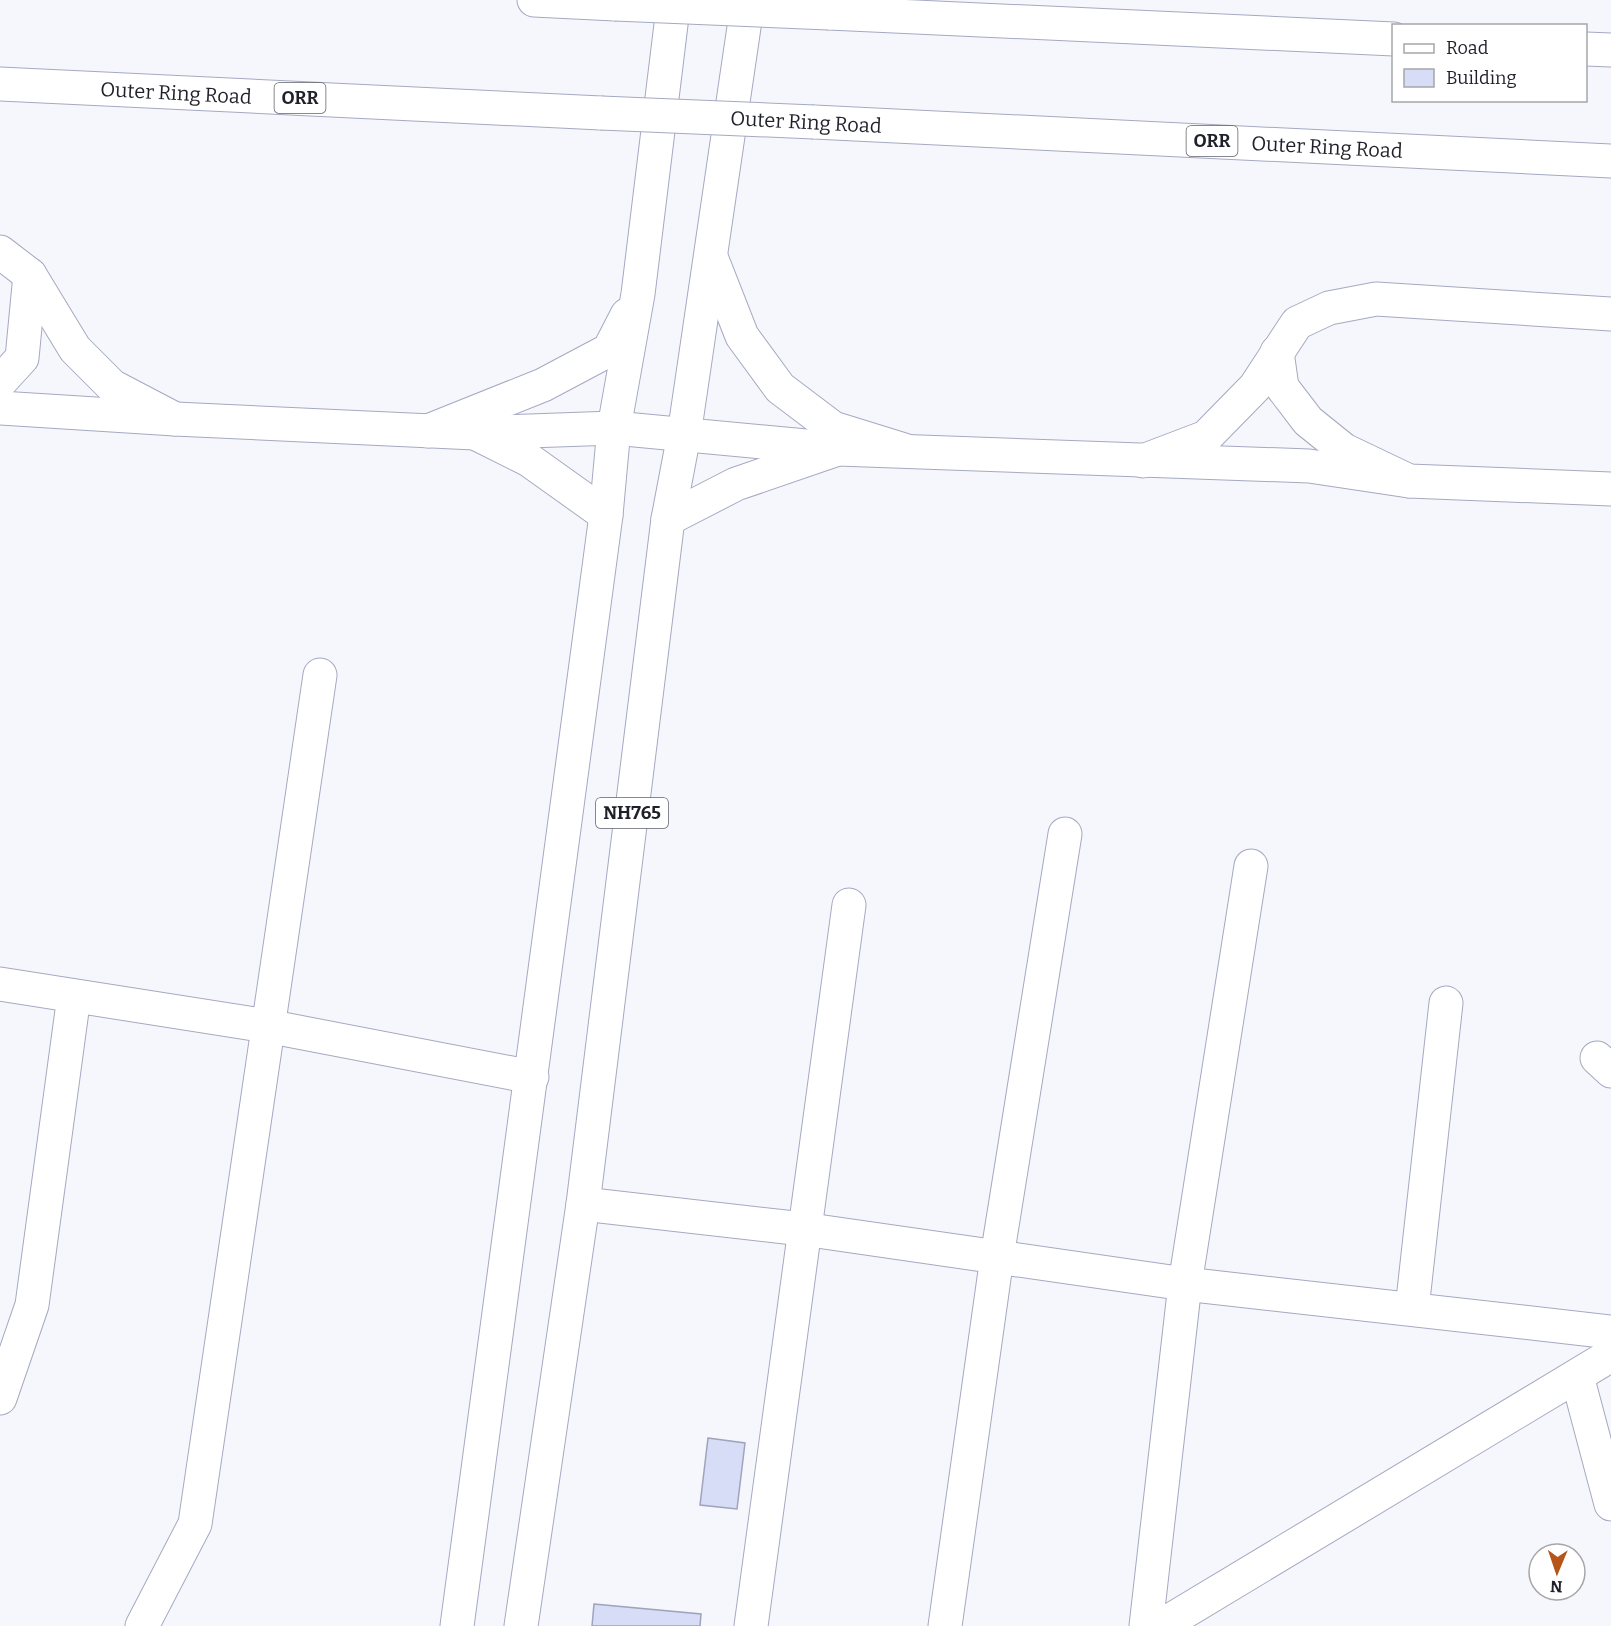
<svg xmlns="http://www.w3.org/2000/svg" width="1611" height="1626" font-family="Bitter,serif">
<style>
.building{fill:#d7dcf7;stroke:#9fa3bb;stroke-width:1.5}
.lines{fill:none;stroke-linecap:round;stroke-linejoin:round}
.minor-casing{stroke:#a5a9c1;stroke-width:35}
.major-casing{stroke:#a5a9c1;stroke-width:35}
.highway-casing{stroke:#a5a9c1;stroke-width:35}
.minor{stroke:#fff;stroke-width:33}
.major{stroke:#fff;stroke-width:33}
.highway{stroke:#fff;stroke-width:33}
.highway-bridge-casing{stroke:#a5a9c1;stroke-width:35;stroke-linecap:butt}
.highway-bridge{stroke:#fff;stroke-width:33}
.labels{text-anchor:middle;dominant-baseline:central;stroke-width:6;stroke-linejoin:round;paint-order:stroke}
.shield{fill:#fff;stroke:#626369;stroke-width:1.5}
.shield-label{font-size:18px;font-weight:bold;fill:#1f2029}
.street-label{font-size:20px;fill:#1f2029;stroke:#fff}
</style>
<rect width="100%" height="100%" fill="#f6f7fc"/>
<g class="building">
<polygon points="708,1438 745,1443 737,1509 700,1505"/>
<polygon points="594,1604 701,1614 700,1626 592,1626"/>
</g>
<g class="lines">
<defs>
<g id="minor">
<polyline points="0,984 267,1026 532,1077"/>
<polyline points="1597,1058 1611,1071"/>
<polyline points="583,1204 803,1229 1185,1284 1611,1332"/>
<polyline points="1412,1309 1446,1003"/>
<polyline points="1577,1376 1611,1504"/>
<polyline points="0,1398 32,1305 74,996"/>
<polyline points="142,1626 195,1524 320,675"/>
<polyline points="751,1626 849,905"/>
<polyline points="945,1626 997,1257 1065,834"/>
<polyline points="1146,1626 1185,1284 1251,866"/>
<polyline points="1161,1626 1611,1355"/>
</g>
<polyline id="major" points="0,408 175,419 475,433 614,428 838,449 1309,466 1409,481 1611,489"/>
<g id="highway">
<polyline points="534,0 615,4"/>
<polyline points="829,13 1394,39"/>
<polyline points="1586,49 1611,50"/>
<polyline points="0,84 601,113"/>
<polyline points="814,122 1611,161"/>
<polyline points="0,252 30,275 75,349 112,386 175,419"/>
<polyline points="711,257 742,336 780,388 833,428 904,450"/>
<polyline points="1277,352 1282,387 1308,421 1344,450 1409,481"/>
<polyline points="0,382 22,358 30,275"/>
<polyline points="428,431 543,385 609,350 627,315"/>
<polyline points="475,433 529,460 606,515"/>
<polyline points="1143,461 1206,437 1255,387 1297,323 1329,308 1376,299 1611,314"/>
<polyline points="668,519 736,484 838,449"/>
<polyline points="457,1626 606,515 614,428 638,294 674,0"/>
<polyline points="521,1626 583,1204 668,519 684,435 748,0"/>
</g>
</defs>
<use href="#minor" class="minor-casing"/>
<use href="#major" class="major-casing"/>
<use href="#highway" class="highway-casing"/>
<use href="#minor" class="minor"/>
<use href="#major" class="major"/>
<use href="#highway" class="highway"/>
<defs>
<g id="highway-bridge">
<polyline points="615,4 829,13"/>
<polyline points="601,113 814,122"/>
</g>
</defs>
<use href="#highway-bridge" class="highway-bridge-casing"/>
<use href="#highway-bridge" class="highway-bridge"/>
</g>
<g class="labels">
<g class="shield">
<rect x="274.5" y="83" width="51" height="30" rx="4.5"/>
<rect x="1186.5" y="126" width="51" height="30" rx="4.5"/>
<rect x="596" y="798" width="72" height="30" rx="4.5"/>
</g>
<g class="shield-label">
<text x="300" y="98">ORR</text>
<text x="1212" y="141">ORR</text>
<text x="632" y="813">NH765</text>
</g>
<g class="street-label">
<text transform="translate(176 93) rotate(3)">Outer Ring Road</text>
<text transform="translate(806 122) rotate(3)">Outer Ring Road</text>
<text transform="translate(1327 147) rotate(3)">Outer Ring Road</text>
</g>
</g>
<rect x="1392" y="24" width="195" height="78" fill="#ffffff" stroke="#a5a6a9" stroke-width="1.5"/>
<rect x="1404" y="44" width="30" height="9" fill="#ffffff" stroke="#a5a6a9" stroke-width="1.5"/>
<text x="1446" y="54" font-size="18" fill="#1f2029">Road</text>
<rect x="1404" y="69" width="30" height="18" fill="#d7dcf7" stroke="#a5a6a9" stroke-width="1.5"/>
<text x="1446" y="84" font-size="18" fill="#1f2029">Building</text>
<g transform="translate(1557 1572) rotate(182)"><circle r="28" fill="#ffffff" stroke="#a5a6a9" stroke-width="1.5"/>
<path d="M0-4.5L10 22L0 15L-10 22Z" fill="#b6541a"/>
<text y="-9" font-size="16" font-weight="bold" text-anchor="middle" fill="#1f2029">N</text>
</g>
</svg>
